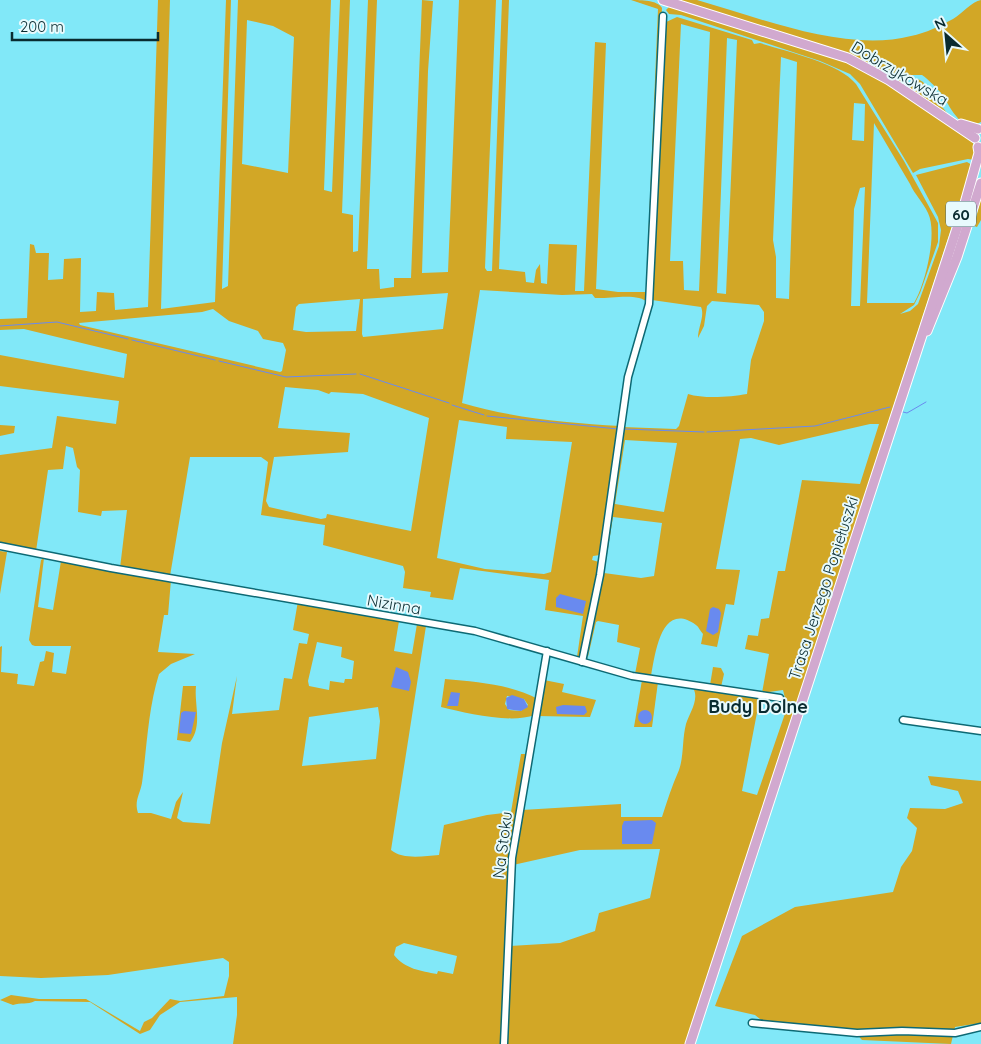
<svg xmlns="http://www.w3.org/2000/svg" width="981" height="1044" font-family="Quicksand,sans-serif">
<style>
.green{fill:#d2a726;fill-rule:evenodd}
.water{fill:#698aef}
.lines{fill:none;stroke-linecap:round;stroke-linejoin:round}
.stream{stroke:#698aef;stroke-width:1}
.minor-casing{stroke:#0d6974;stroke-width:9}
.major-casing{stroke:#fff;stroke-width:11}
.minor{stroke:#fff;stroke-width:6}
.major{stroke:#d1a9cf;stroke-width:9}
.labels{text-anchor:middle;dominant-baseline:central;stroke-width:4;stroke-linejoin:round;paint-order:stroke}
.shield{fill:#e8fafd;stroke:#4c696e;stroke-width:1}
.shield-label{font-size:15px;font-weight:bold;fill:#092b30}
.street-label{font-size:16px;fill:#092b30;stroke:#e8fafd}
.neighbourhood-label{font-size:18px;font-weight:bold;fill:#092b30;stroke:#e8fafd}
</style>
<rect width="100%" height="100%" fill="#81e8f8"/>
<g class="green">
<path d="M158 0H170L161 309 215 302 226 0H231L222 289 228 286 238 0H331L324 190 332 192 340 0H350L342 213 353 215V252L358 251 368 0H377L367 269H379L380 289 394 287V278H411L422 0 433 1 428 71 422 273 448 272 459 0H496L485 268 487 271H492L502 0H509L499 269 525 272 526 282 534 283 536 270 540 264 541 283 547 284 549 244 577 245 575 291H584L595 42 606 43 596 289 618 292H646L658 9 631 0C642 0 657 0 662 8L648 303C639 292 609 299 595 298L592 294 562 295 480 290 462 403C512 418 568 423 620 426L600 555 593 556 592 560 599 562 581 657H577L583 616 545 610 549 580 460 568 453 600 430 597 431 592 403 588 405 572 403 566 323 545 325 525 261 515 268 462 261 457H190L170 576 120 568 127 510 102 511 101 516 78 512 80 470 77 467 73 448 66 446 63 469 48 470 36 551 0 543V455L52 448 57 416 116 424 119 401 0 386V355L124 378 127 354 24 329 0 330V319L27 318 30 244 34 245 36 253H49L48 280 63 279 64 259 81 258 80 312 96 311 97 292 114 293 115 310 148 307ZM247 20 273 26 294 37 288 173 242 164ZM448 293 443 329 363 337 362 334 363 299ZM360 299 356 331 306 332 293 330 296 307 299 304ZM213 309 229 321 258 331 263 339 283 343 286 350 282 371 280 372 80 325 79 323 202 312ZM285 387 318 390 329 394 331 392 363 394 429 418 411 531 327 514 326 518 321 519 269 507 266 501 274 457 348 452 350 433 278 428ZM459 420 507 427 506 439 572 442 551 572 544 574 485 569 437 558Z"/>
<path d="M674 0H697C761 18 846 53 911 36 926 33 940 26 953 19 962 14 972 1 981 0V122C962 132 952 111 944 97 940 91 928 79 922 75H912L900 82 839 50Z"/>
<polygon points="670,6 823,51 864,68 971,138 975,148 974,160 968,159 920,169 913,173 860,84 850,74 820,61 681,15 669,14 666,10"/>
<path d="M677 17 752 40 754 44 760 43C785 51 840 63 856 84L904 161 938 223V242L920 293 914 305 900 314 910 311 918 304 939 246 941 230 938 217 916 175 967 162 972 165 686 1044H505L510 946 560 943 595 931 599 913 650 898 660 849 580 850 513 865 522 810 621 804V817H662C667 801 672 786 679 770 684 756 682 739 686 724 689 714 700 699 693 688L760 697 742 791 757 795 789 702 780 701 785 698 783 690 762 693 769 654 745 649 748 635 758 636 761 619 769 618 778 571H785L802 480 860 484 879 424H870L779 445 751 438 740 439 716 569 740 570 734 605 726 604 717 647 701 644 703 634C700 631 699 627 696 625 661 600 655 655 651 676L635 674 640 648 617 642 619 625 598 621 596 622 587 661 622 427 676 429 679 426 688 394C704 399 730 397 747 394L751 360 764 321V312L759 305 712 301 707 306 704 326 698 338C698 327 705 316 701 307L652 300 664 23ZM681 24 710 32 699 291 684 290 683 261H670ZM727 38 737 40 726 294 717 293ZM781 57 797 62 789 299 776 298V257L773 240ZM854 103 865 104 864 141 852 140ZM874 123 910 184C915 195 923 202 928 213 938 233 925 285 914 303H867ZM865 187 860 306H851L854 209 860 188ZM625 440 677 443 664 512 615 504ZM613 517 662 523 654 576 641 578 604 573Z"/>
<polygon points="918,79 923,82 950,117 911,90 910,83"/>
<polygon points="981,198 981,220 977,227 974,226"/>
<polygon points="0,425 15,426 14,433 0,436"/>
<polygon points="0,551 7,552 0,594"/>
<path d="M44 558 38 607 53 610 61 561 171 580 168 615H164L158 652 195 654 171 664 159 674C148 709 147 747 142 783 140 794 134 801 138 813H151L171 819 176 802 183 792 177 818 183 822 210 824 222 743 237 676 232 714 279 710 284 678 292 679 299 643 307 644 309 634 293 630 298 601 399 621 394 651 412 654 417 624 426 626 391 850C403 860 424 856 439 855L444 825 487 815 511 812 521 754H528L510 859 502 1044H233L237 1015V997L180 1002 160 1015 150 1030 140 1034 90 1002 35 1001C27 1005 21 1002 13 1005L0 1000 11 995 39 999H86L140 1031 144 1022 152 1018 170 999 180 1001 224 996 229 976V962L223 958 108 975 41 978 0 976V647L2 646 1 672 18 674 17 684 34 686 40 662 44 661 46 651 54 653 52 672 66 674 71 646H35L32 645 29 640 41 560ZM317 642 342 647 341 657 354 661 352 679H345L344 683 330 681 329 690 309 686 308 681ZM378 707 380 721 376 759 302 766 309 717ZM404 943 457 956 453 974 438 971 437 974C421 971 405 969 394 955L396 947Z"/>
<polygon points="713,667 721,668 724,674 721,687 710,685"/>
<path d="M445 679C477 682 510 684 538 699L535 715C510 724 466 713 441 707ZM507 696 524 699 528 705 521 711 509 710 505 704Z"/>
<polygon points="544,680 564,684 562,692 596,700 590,717 537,716"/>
<polygon points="642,680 658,682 652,727 634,727"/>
<path d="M183 686H196C194 704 203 726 190 742L177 740Z"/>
<polygon points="928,776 981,781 981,1023 955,1027 951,1044 862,1040 853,1030 765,1023 755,1015 715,1006 742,936 795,907 893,892 901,867 912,851 917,828 907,818 910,808 945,809 963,803 958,791 931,785"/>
</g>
<g class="water">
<polygon points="560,594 586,601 583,614 556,607 556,598"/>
<polygon points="713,607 719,609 721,613 718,632 713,635 706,631 710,609"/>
<polygon points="396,667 408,672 411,682 409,691 391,687"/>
<polygon points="451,692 460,693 458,706 447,706"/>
<polygon points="512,695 524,699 528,707 521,711 507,709 506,698"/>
<polygon points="563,705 585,706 587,712 584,715 557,714 556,707"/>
<circle cx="645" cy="717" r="7"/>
<polygon points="184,711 196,712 191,734 179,733 181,713"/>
<polygon points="652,820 656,823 652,844 622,844 622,826 624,821"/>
</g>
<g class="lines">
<g class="stream">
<polyline points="0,326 57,322 128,339"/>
<polyline points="132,340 215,360"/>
<polyline points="219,361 286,377 356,374"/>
<polyline points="360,374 449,403"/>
<polyline points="452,405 484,415"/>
<polyline points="903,412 907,413 926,402"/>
<polyline points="487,416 618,429"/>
<polyline points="624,429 704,432"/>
<polyline points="707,432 815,426 890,407"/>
</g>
<defs>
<g id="minor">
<polyline points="0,546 111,568 475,631 632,676 780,698"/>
<polyline points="582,662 600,575 628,377 649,304 663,16"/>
<polyline points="903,720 981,731"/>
<polyline points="752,1023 857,1033 902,1031 955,1033 981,1027"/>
<polyline points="504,1044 512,858 547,651"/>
</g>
<g id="major">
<polyline points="663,0 848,58 889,80 975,138"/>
<polyline points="961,124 978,129"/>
<polyline points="927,331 957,257 981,183"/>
<polyline points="690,1044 963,210 979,153 978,147"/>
</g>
</defs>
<use href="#minor" class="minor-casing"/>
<use href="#major" class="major-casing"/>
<use href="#minor" class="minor"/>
<use href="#major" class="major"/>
</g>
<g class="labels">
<rect class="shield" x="946" y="201.5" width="30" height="25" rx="4"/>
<g class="shield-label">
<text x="961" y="214">60</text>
</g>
<g class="street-label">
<text transform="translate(900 73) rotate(31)">Dobrzykowska</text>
<text transform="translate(823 588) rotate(-72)">Trasa Jerzego Popiełuszki</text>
<text transform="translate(394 604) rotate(10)">Nizinna</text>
<text transform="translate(502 845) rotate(-83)">Na Stoku</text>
</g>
<g class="neighbourhood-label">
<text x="758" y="706">Budy Dolne</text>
</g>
</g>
<g transform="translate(946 35) rotate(333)" stroke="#e8fafd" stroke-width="4" paint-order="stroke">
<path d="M0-4L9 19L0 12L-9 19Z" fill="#092b30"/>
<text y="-8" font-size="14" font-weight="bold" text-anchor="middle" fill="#092b30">N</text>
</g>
<path d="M12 32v8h146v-8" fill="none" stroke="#092b30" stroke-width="2.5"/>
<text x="20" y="32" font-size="15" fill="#092b30" stroke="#e8fafd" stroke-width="4" paint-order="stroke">200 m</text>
</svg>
